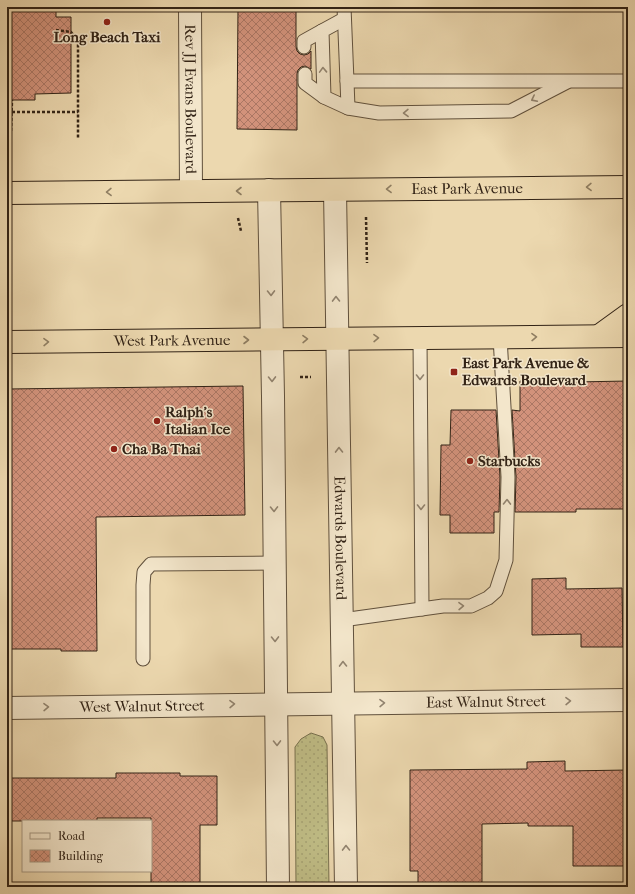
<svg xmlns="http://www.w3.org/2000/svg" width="635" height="894" font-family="'IM FELL French Canon',serif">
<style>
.grass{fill:url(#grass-dots);stroke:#78704e}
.building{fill:url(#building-cross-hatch);stroke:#322316}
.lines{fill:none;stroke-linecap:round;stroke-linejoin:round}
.lane-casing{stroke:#60503c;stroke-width:15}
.street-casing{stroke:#60503c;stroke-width:24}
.highway-casing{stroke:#322316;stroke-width:24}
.path{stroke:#322316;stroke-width:2.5;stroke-dasharray:3 2;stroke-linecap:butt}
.lane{stroke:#f3e6cb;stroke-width:13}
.street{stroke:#f3e6cb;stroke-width:22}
.highway{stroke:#ecd8af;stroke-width:22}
.oneway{stroke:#928470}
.oneway2{stroke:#8f7e62}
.poi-dot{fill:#8f2418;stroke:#f3e6cb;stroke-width:1.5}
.labels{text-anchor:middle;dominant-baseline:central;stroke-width:3;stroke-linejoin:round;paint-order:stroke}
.poi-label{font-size:15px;font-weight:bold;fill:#322316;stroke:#f3e6cb;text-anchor:start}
.street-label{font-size:15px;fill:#322316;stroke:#f3e6cb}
</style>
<defs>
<pattern id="grass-dots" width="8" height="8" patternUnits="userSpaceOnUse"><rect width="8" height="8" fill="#bfbc85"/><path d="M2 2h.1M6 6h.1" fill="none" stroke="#a5a172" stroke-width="1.8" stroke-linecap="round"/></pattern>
<pattern id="building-cross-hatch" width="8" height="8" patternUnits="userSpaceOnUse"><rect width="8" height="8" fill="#d2927b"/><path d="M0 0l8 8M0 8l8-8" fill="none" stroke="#ab7764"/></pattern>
</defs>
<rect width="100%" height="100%" fill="#ecd8af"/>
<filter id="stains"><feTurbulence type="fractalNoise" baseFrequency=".005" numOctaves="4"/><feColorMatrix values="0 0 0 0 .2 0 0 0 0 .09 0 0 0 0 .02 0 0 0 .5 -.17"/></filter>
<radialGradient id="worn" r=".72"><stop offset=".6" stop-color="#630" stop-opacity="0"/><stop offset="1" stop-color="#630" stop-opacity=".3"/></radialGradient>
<polygon class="grass" points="311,733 323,737 327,745 329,887 296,887 295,747 301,739"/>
<g class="building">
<polygon points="7,7 56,7 56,17 71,17 71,93 35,94 35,100 7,100"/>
<polygon points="238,7 296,7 296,46 297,51 300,54 304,55 308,54 311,51 311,69 305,66 301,67 298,70 297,74 297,130 237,129"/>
<polygon points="520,381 575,381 575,382 628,381 628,509 576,509 576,512 515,512 516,477 512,410 520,411"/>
<polygon points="243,386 245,515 96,517 97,651 61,651 61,649 7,649 7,389"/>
<polygon points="451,410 496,410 500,477 499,512 494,512 494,533 450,533 450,515 440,515 441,445 450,445"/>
<polygon points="566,578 566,589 622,588 623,647 581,647 581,634 532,635 532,579"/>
<polygon points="565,761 565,771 628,770 628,866 573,866 573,826 528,826 528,823 482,824 482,887 418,887 418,871 410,871 410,770 527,769 527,762"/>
<polygon points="116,773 180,773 180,776 217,776 217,825 200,825 200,887 151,887 151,818 97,818 97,821 7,821 7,778 116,778"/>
</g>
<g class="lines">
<defs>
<g id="lane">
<polyline points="344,7 347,81 628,81"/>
<polyline points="344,19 322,31 324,97 348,108 379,113 511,111 567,82"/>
<polyline points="304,47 304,41 322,31"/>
<polyline points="305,74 305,83 324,97"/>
<polyline points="347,81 348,108"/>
<polyline points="420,338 422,609"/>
<polyline points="342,620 443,606 471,606 488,598 496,591 506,560 508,477 500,337"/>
<polyline points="143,659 143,585 144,572 151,564 275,563"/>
</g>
<g id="street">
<path id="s1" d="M190 7 191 191"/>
<polyline points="269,190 273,396 278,887"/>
<path id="s2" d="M335 190 346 887"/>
<path id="s3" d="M7 708 628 700"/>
</g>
<g id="highway">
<path id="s4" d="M7 193 628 187"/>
<polyline points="599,336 628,315"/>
<path id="s5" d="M7 342 628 336"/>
</g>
</defs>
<use href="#lane" class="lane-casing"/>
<use href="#street" class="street-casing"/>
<use href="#highway" class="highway-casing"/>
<g class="path">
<polyline points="56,30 71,32 78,41 78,139"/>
<polyline points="12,112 78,112"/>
<polyline points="11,131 12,100"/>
<polyline points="366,217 367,263"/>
<polyline points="238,218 241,231"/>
<polyline points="300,377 311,377"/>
</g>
<use href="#lane" class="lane"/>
<use href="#street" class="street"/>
<use href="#highway" class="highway"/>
</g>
<defs><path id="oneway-chevron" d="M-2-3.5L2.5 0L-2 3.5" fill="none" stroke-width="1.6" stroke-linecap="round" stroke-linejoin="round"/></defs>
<g class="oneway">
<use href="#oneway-chevron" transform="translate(323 70) rotate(-92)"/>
<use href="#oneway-chevron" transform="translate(534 99) rotate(153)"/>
<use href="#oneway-chevron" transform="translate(406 113) rotate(179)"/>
<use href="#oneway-chevron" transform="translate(271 293) rotate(89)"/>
<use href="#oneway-chevron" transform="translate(336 299) rotate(-91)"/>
<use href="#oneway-chevron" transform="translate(420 377) rotate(90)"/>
<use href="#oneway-chevron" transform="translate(272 379) rotate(89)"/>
<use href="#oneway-chevron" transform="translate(339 450) rotate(-91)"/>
<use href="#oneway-chevron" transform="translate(507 502) rotate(-89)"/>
<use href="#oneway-chevron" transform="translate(421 507) rotate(90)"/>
<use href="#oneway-chevron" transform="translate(274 509) rotate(89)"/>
<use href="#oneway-chevron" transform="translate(461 606) rotate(-1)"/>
<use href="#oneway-chevron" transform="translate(275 639) rotate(89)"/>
<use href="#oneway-chevron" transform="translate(343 664) rotate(-91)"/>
<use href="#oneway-chevron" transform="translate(568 701) rotate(-1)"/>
<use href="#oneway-chevron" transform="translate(382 703) rotate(-1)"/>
<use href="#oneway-chevron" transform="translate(232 704) rotate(-1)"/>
<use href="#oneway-chevron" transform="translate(46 707) rotate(-1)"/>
<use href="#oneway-chevron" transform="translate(277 743) rotate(89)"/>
<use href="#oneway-chevron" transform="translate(346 848) rotate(-91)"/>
</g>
<g class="oneway2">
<use href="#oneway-chevron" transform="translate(589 187) rotate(179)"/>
<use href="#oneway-chevron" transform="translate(389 189) rotate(179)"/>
<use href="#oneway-chevron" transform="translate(239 191) rotate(180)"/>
<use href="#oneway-chevron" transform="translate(109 192) rotate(179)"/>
<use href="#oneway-chevron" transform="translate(534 337) rotate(-1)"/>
<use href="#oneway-chevron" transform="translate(376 338) rotate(-1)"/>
<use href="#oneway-chevron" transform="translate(305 339) rotate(-1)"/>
<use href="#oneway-chevron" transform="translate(246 340)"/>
<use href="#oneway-chevron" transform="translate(46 342) rotate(-1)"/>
</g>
<g class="poi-dot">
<circle cx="107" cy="22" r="4"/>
<rect x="450" y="368" width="8" height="8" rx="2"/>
<circle cx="157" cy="421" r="4"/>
<circle cx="114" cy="449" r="4"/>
<circle cx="470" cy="461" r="4"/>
</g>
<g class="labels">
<g class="poi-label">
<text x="107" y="37" text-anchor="middle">Long Beach Taxi</text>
<text x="462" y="363">East Park Avenue &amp;<tspan x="462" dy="17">Edwards Boulevard</tspan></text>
<text x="165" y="412">Ralph's<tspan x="165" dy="17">Italian Ice</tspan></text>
<text x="122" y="449">Cha Ba Thai</text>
<text x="478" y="461">Starbucks</text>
</g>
<g class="street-label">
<text stroke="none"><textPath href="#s1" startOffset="92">Rev JJ Evans Boulevard</textPath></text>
<text stroke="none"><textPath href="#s4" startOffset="460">East Park Avenue</textPath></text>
<text stroke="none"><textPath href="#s5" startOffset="165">West Park Avenue</textPath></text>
<text stroke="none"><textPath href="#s2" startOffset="348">Edwards Boulevard</textPath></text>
<text stroke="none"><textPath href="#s3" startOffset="479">East Walnut Street</textPath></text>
<text stroke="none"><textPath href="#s3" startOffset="135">West Walnut Street</textPath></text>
</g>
</g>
<rect width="635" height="894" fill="none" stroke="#ecd8af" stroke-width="24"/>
<rect x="8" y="8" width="619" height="878" fill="none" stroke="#322316" stroke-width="2"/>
<rect x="12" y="12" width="611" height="870" fill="none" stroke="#322316"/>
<rect x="22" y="820" width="130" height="52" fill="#f3e6cb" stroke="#a69883"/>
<rect x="30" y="833" width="20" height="6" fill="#f3e6cb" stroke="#a69883"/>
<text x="58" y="840" font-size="12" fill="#322316">Road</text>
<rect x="30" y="850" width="20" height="12" fill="url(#building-cross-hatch)" stroke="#a69883"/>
<text x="58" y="860" font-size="12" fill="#322316">Building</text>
<rect width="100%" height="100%" filter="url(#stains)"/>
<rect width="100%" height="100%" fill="url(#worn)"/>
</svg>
